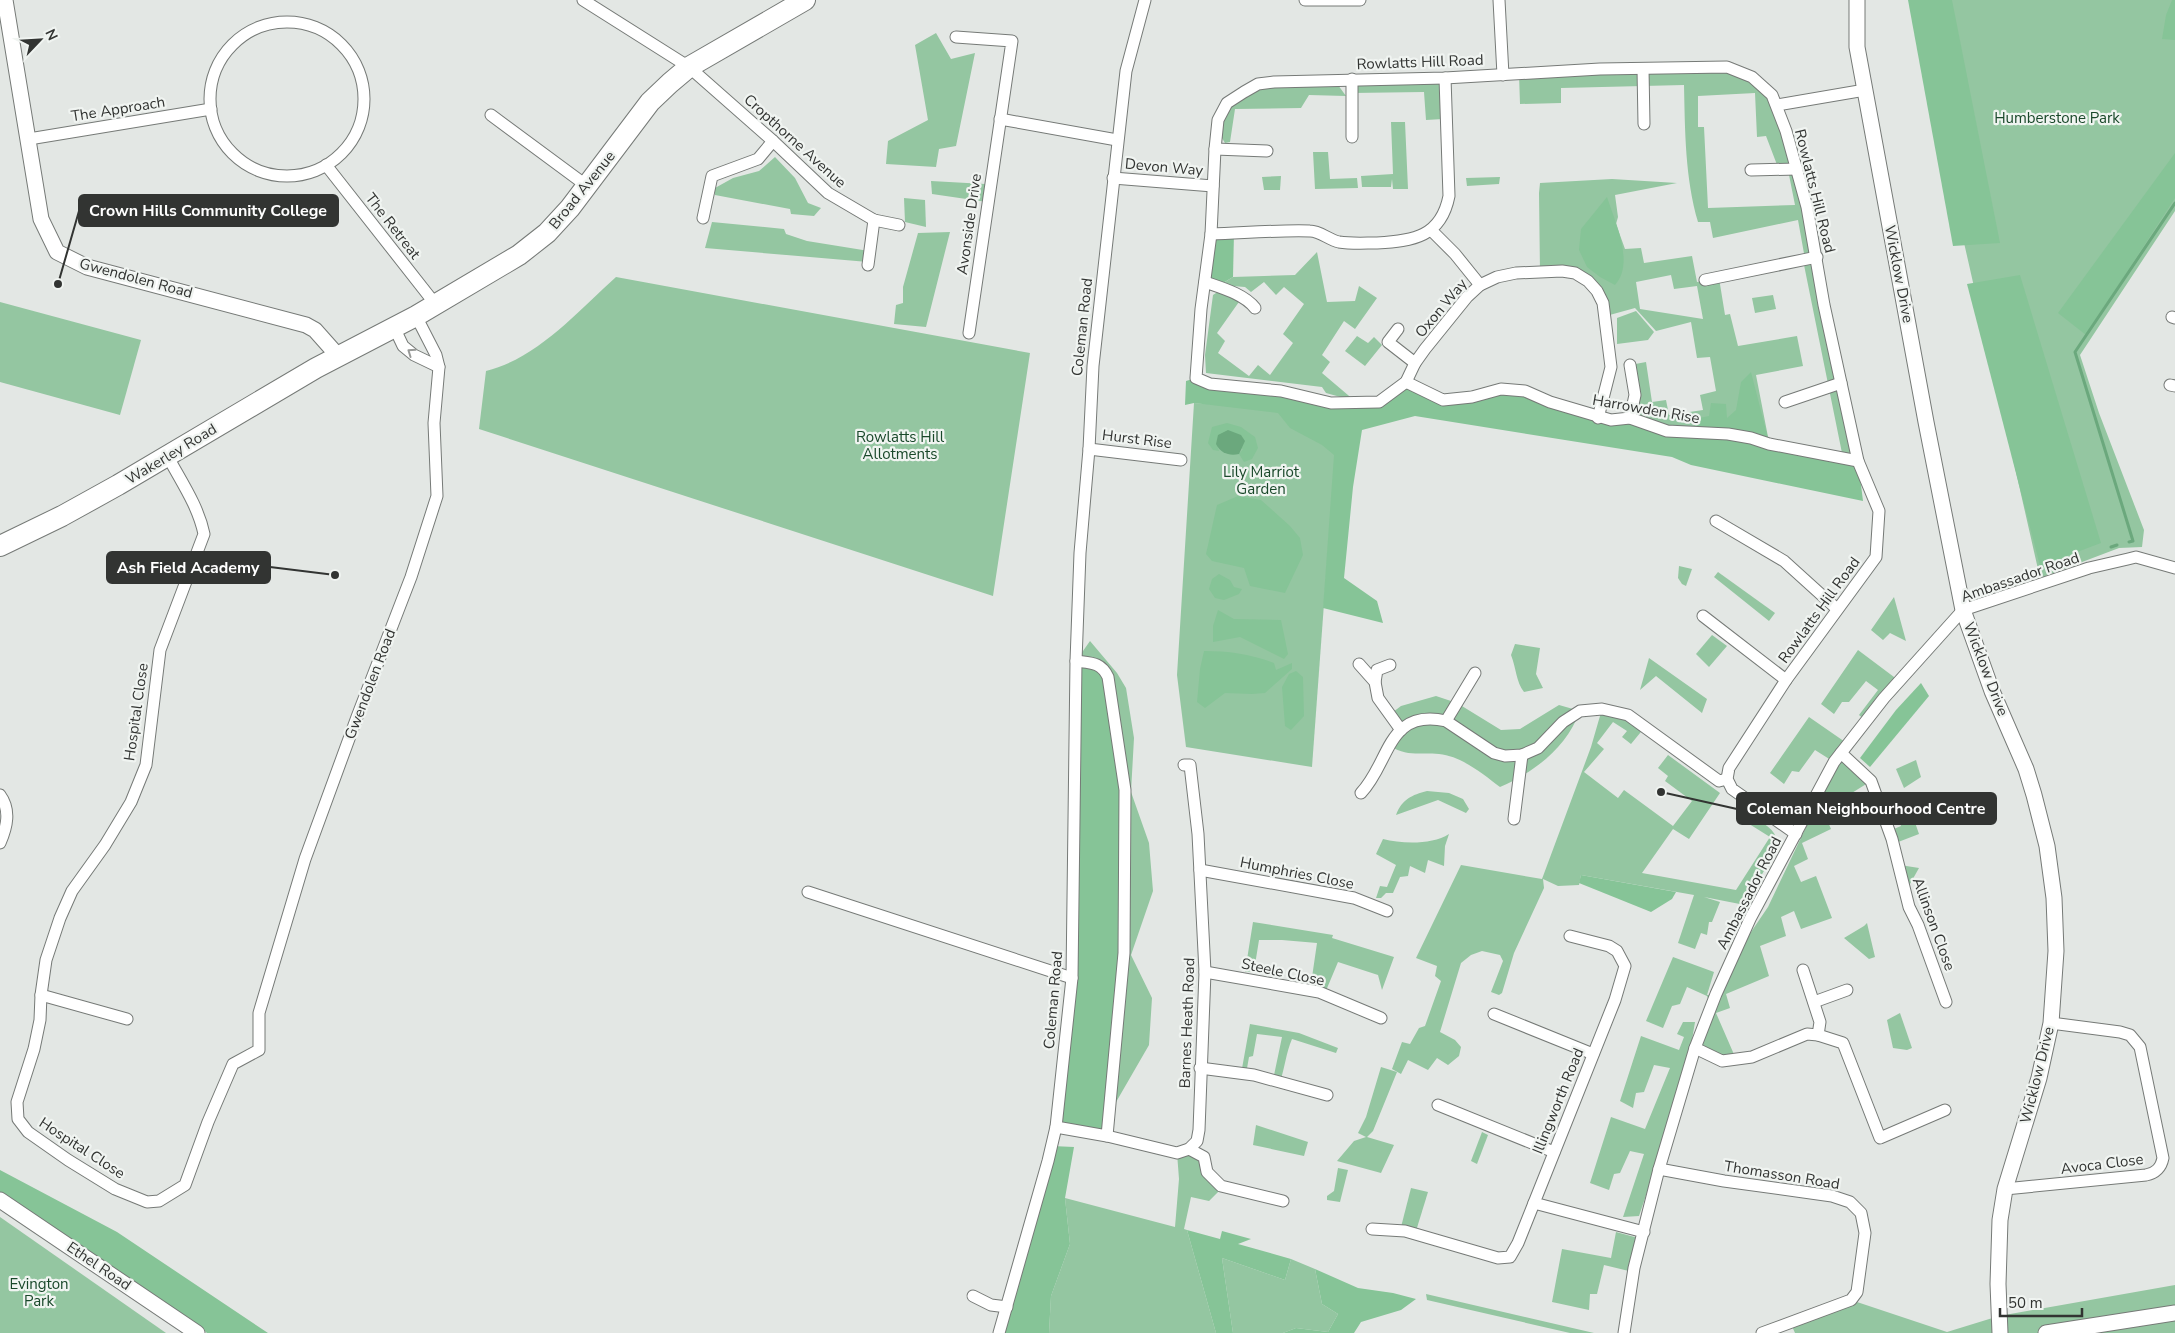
<svg xmlns="http://www.w3.org/2000/svg" width="2175" height="1333" font-family="'Nunito Sans',sans-serif">
<style>
.green{fill:#94c6a1;fill-rule:evenodd}
.forest{fill:#86c497}
.water{fill:#6ba87d}
.lines{fill:none;stroke-linecap:round;stroke-linejoin:round}
.stream{stroke:#6ba87d;stroke-width:3}
.street-casing{stroke:#767a77;stroke-width:13}
.secondary-casing{stroke:#767a77;stroke-width:17}
.highway-casing{stroke:#767a77;stroke-width:22}
.street{stroke:#fff;stroke-width:11}
.secondary{stroke:#fff;stroke-width:15}
.highway{stroke:#fff;stroke-width:20}
.oneway{stroke:#989a98}
.labels{text-anchor:middle;dominant-baseline:central;stroke-width:4.5;stroke-linejoin:round;paint-order:stroke}
.street-label{font-size:15px;fill:#323432;stroke:#f0f4f1}
.park-label{font-size:15px;fill:#19482a;stroke:#f0f4f1}
.leader{fill:none;stroke:#323432;stroke-width:2}
.callout-dot{fill:#323432;stroke:#f0f4f1;stroke-width:2}
.callout{fill:#323432;stroke:#323432;stroke-width:2}
.callout-label{font-size:16px;text-anchor:middle;font-weight:bold;fill:#fff}
</style>
<rect width="100%" height="100%" fill="#e3e7e4"/>
<g class="green">
<polygon points="1909,0 2175,0 2175,211 2080,355 2099,413 2144,530 2142,547 2119,548 2040,578"/>
<polygon points="936,33 951,59 975,53 956,146 939,149 936,167 886,164 888,141 928,120 915,45"/>
<path d="M1727 67 1761 84 1786 131 1858 461 1843 458 1803 260 1805 259 1798 220 1713 238 1710 222H1698C1685 178 1685 130 1684 85L1561 88V103L1520 104 1519 74ZM1755 93 1757 137 1766 136 1779 170H1788L1795 205 1708 208 1704 127H1698V96Z"/>
<polygon points="1445,78 1443,119 1426,120 1424,92 1352,93 1352,79"/>
<polygon points="1338,85 1346,96 1309,95 1301,108 1235,109 1230,142 1225,143 1222,138 1224,120 1232,106 1261,88"/>
<polygon points="1391,122 1405,122 1408,189 1393,189 1392,179 1391,187 1362,187 1361,176 1393,174"/>
<polygon points="1313,152 1328,152 1330,179 1357,178 1358,188 1315,189"/>
<polygon points="775,157 795,178 808,203 821,208 814,216 791,214 790,209 715,195 715,188 733,178 759,171"/>
<polygon points="1281,176 1280,190 1264,190 1262,177"/>
<polygon points="1500,177 1499,184 1467,186 1466,178"/>
<path d="M1612 179 1677 183 1615 195 1618 217 1616 224 1625 249 1641 248 1644 263 1692 256 1697 282 1719 278 1725 315 1730 314 1738 346 1797 336 1803 366 1756 375 1769 442 1667 431 1630 418V365L1646 362 1652 402 1666 400 1669 415 1703 410 1700 395 1716 391 1710 357 1697 358 1691 322 1656 331 1635 308 1606 316 1588 281 1540 272 1539 193 1540 183ZM1671 275 1674 289 1697 286 1703 319 1640 309 1636 282Z"/>
<polygon points="931,181 985,184 987,202 932,194"/>
<polygon points="904,198 925,200 926,227 905,222"/>
<polygon points="712,222 784,229 786,234 807,241 869,251 868,262 705,248"/>
<polygon points="950,232 926,327 894,324 896,305 903,303 903,287 918,233"/>
<polygon points="1317,252 1327,302 1355,301 1359,286 1377,298 1355,329 1344,321 1322,355 1330,362 1322,373 1355,401 1326,393 1322,387 1206,373 1205,355 1213,295 1219,291 1241,299 1217,333 1225,341 1218,353 1249,376 1258,365 1270,375 1293,343 1283,334 1304,304 1284,287 1276,295 1264,282 1251,292 1245,287 1220,285 1233,277 1295,275"/>
<path d="M616 277 1030 353 993 596 479 429 486 371C538 358 577 312 616 277Z"/>
<polygon points="1773,295 1776,309 1755,313 1752,298"/>
<polygon points="0,302 141,340 120,415 0,382"/>
<polygon points="1636,311 1654,332 1648,340 1617,344 1617,318"/>
<polygon points="1357,336 1368,343 1374,337 1382,345 1365,366 1345,351"/>
<polygon points="1194,403 1338,413 1312,767 1186,747 1177,675"/>
<polygon points="1679,566 1692,569 1686,586 1682,584 1678,578"/>
<polygon points="1718,572 1775,613 1769,621 1714,577"/>
<polygon points="1894,597 1906,641 1890,633 1883,640 1871,630"/>
<polygon points="1712,635 1727,646 1709,667 1696,654"/>
<polygon points="1090,641 1117,673 1126,688 1134,738 1131,792 1149,843 1153,891 1131,955 1152,998 1149,1045 1108,1116 1076,661"/>
<path d="M1515 644 1540 648 1536 674 1543 688 1524 692C1516 682 1516 667 1511 655Z"/>
<polygon points="1858,650 1898,680 1866,721 1859,715 1878,690 1866,681 1849,702 1842,702 1834,714 1821,704"/>
<polygon points="1649,658 1707,699 1702,713 1656,676 1640,690"/>
<path d="M1436 696 1457 703 1501 730 1520 729 1559 705 1580 711C1566 748 1536 771 1500 787 1483 774 1461 756 1439 754 1419 752 1407 757 1390 746L1401 730 1389 715 1401 706Z"/>
<path d="M1602 709 1645 727 1631 744 1622 737 1627 731 1613 722 1597 743 1604 749 1584 772 1618 798 1624 790 1673 826 1692 801 1665 781 1668 776 1658 768 1668 755 1720 793 1689 839 1673 829 1642 873 1736 890 1770 837 1746 822 1750 815C1763 824 1781 830 1776 849L1749 898 1750 906 1704 897 1720 902 1712 922H1709L1707 935 1701 933 1695 949 1678 943 1694 895 1581 875 1579 885 1558 886 1543 879 1544 888 1514 953 1502 993 1499 995 1491 992 1503 961 1500 955 1482 951 1471 955 1461 963 1440 1032 1455 1040 1461 1047 1459 1056 1448 1065 1437 1058 1428 1070 1408 1060 1401 1074 1392 1069 1402 1042 1410 1044 1419 1028 1425 1026 1441 981 1435 976 1437 966 1416 958 1461 865 1542 879 1591 747Z"/>
<polygon points="1809,717 1848,744 1841,753 1871,781 1823,811 1831,829 1802,843 1808,859 1794,866 1801,882 1816,876 1832,918 1801,929 1794,911 1781,917 1786,936 1760,946 1769,976 1726,994 1730,1008 1716,1013 1736,1059 1695,1048 1711,1006 1707,996 1687,987 1680,1004 1672,1006 1663,1028 1646,1021 1673,957 1714,972 1707,995 1716,994 1732,960 1768,907 1840,756 1834,762 1815,750 1799,772 1792,771 1784,784 1770,773"/>
<polygon points="1916,760 1921,777 1904,788 1896,769"/>
<path d="M1427 791 1449 793 1463 799 1469 809 1466 813 1438 800 1396 815C1402 799 1412 795 1427 791Z"/>
<polygon points="1910,808 1919,834 1893,844 1889,831 1901,826 1897,813"/>
<path d="M1449 834 1445 846 1444 866 1428 860 1425 873 1410 866 1408 876 1400 877 1393 893H1386L1381 898H1376L1380 886 1387 887 1396 865 1376 854 1383 839C1402 844 1432 845 1449 834Z"/>
<polygon points="1900,865 1919,868 1906,891"/>
<polygon points="1253,922 1333,935 1332,938 1394,957 1382,990 1378,975 1338,962 1325,993 1310,991 1317,943 1282,940 1259,940 1254,971 1245,972"/>
<polygon points="1867,923 1875,957 1869,959 1844,938 1864,926"/>
<polygon points="1900,1013 1912,1048 1907,1050 1893,1048 1887,1020"/>
<polygon points="1683,1022 1695,1022 1686,1076 1639,1216 1623,1217 1644,1154 1630,1151 1620,1173 1614,1174 1609,1190 1590,1183 1611,1117 1645,1129 1670,1068 1654,1065 1644,1092 1636,1093 1633,1108 1620,1101 1641,1036 1679,1050 1684,1037 1677,1034"/>
<path d="M1250 1024 1299 1033 1338 1048 1336 1053 1292 1039C1286 1053 1285 1067 1280 1082L1273 1080 1282 1037 1257 1034 1253 1056 1249 1057 1246 1074H1241Z"/>
<polygon points="1381,1067 1397,1072 1373,1131 1367,1137 1394,1145 1381,1173 1337,1161 1354,1141 1366,1137 1358,1133 1366,1117"/>
<polygon points="1256,1125 1308,1142 1304,1156 1253,1145"/>
<polygon points="1482,1132 1488,1135 1477,1164 1471,1161"/>
<polygon points="1189,1149 1223,1187 1209,1201 1191,1197 1184,1229 1187,1230 1216,1333 1049,1333 1051,1296 1070,1244 1065,1198 1175,1227 1179,1179 1177,1153"/>
<polygon points="1338,1168 1348,1170 1340,1202 1327,1200 1327,1196 1334,1191"/>
<polygon points="1411,1188 1428,1192 1416,1231 1401,1227"/>
<polygon points="0,1217 166,1333 0,1333"/>
<polygon points="1616,1232 1642,1239 1633,1272 1604,1265 1597,1294 1590,1294 1589,1310 1552,1302 1562,1249 1611,1258"/>
<polygon points="1222,1258 1285,1280 1291,1259 1315,1269 1322,1304 1338,1314 1328,1332 1296,1328 1283,1333 1233,1333"/>
<polygon points="2175,1285 2175,1333 1795,1333 1791,1324 1851,1300 1947,1332 1999,1316"/>
<polygon points="1426,1294 1594,1333 1570,1333 1427,1300"/>
</g>
<g class="forest">
<polygon points="1908,0 1952,0 2000,243 1953,246"/>
<polygon points="2172,0 2175,0 2175,40 2162,39 2166,15"/>
<polygon points="2175,153 2175,198 2086,335 2058,313"/>
<path d="M1607 197C1615 222 1635 263 1615 285L1600 277 1587 267 1579 250 1581 229Z"/>
<polygon points="1234,233 1233,277 1218,286 1205,282 1211,235"/>
<polygon points="2020,275 2101,543 2040,566 1967,284"/>
<polygon points="1751,372 1769,442 1858,461 1863,501 1691,465 1672,457 1415,416 1362,430 1353,487 1344,578 1377,601 1383,623 1323,608 1334,455 1322,445 1290,428 1278,413 1194,403 1185,405 1186,381 1196,378 1260,388 1284,397 1331,403 1367,404 1406,382 1443,400 1501,389 1599,418 1698,434 1694,419 1709,416 1711,403 1726,404 1727,418 1736,410 1741,382"/>
<polygon points="1227,423 1241,427 1255,437 1258,448 1252,459 1244,462 1239,454 1243,449 1218,442 1217,445 1219,451 1213,450 1208,443 1212,427"/>
<polygon points="1238,496 1261,500 1290,526 1300,538 1303,555 1285,593 1250,586 1244,568 1212,561 1206,554 1217,505"/>
<polygon points="1219,574 1230,580 1234,587 1242,589 1239,594 1224,600 1215,598 1209,589 1212,579"/>
<polygon points="1218,610 1234,619 1281,620 1288,654 1284,659 1240,637 1213,642 1213,626"/>
<path d="M1204 651C1229 651 1250 654 1274 663L1276 670 1292 663V669L1265 693 1252 694 1225 693 1205 708 1197 702 1200 669Z"/>
<polygon points="1076,661 1104,667 1125,790 1124,953 1107,1136 1056,1127 1072,978"/>
<polygon points="1296,671 1303,677 1304,716 1291,730 1285,726 1282,687 1289,674"/>
<polygon points="1921,683 1929,696 1870,767 1860,758 1896,710"/>
<polygon points="1581,875 1676,892 1672,899 1651,912 1579,883"/>
<polygon points="1052,1146 1074,1147 1065,1198 1070,1244 1051,1296 1049,1333 1000,1333"/>
<polygon points="0,1170 117,1232 268,1333 207,1333 192,1320 0,1198"/>
<polygon points="1187,1230 1220,1239 1222,1231 1251,1239 1238,1244 1291,1259 1285,1280 1222,1258 1233,1333 1216,1333"/>
<polygon points="1315,1269 1358,1288 1393,1293 1416,1299 1401,1310 1361,1322 1354,1333 1283,1333 1296,1328 1328,1332 1338,1314 1322,1304"/>
</g>
<path class="water" d="M1228 430 1241 435 1245 441 1239 454C1230 456 1221 454 1216 444L1218 435Z"/>
<g class="lines">
<g class="stream">
<polyline points="2129,542 2133,541 2075,352 2175,203"/>
<polyline points="2111,547 2117,545"/>
</g>
<defs>
<g id="street">
<polyline points="583,0 689,67 773,141 828,193 874,220 868,265"/>
<polyline points="1305,0 1360,0"/>
<polyline points="1499,0 1503,75"/>
<circle cx="287" cy="99" r="77"/>
<polyline points="956,37 1012,41 969,333"/>
<polyline points="1643,69 1644,124"/>
<polyline points="1352,79 1352,137"/>
<polyline points="1777,105 1865,90"/>
<polyline points="491,115 587,186"/>
<polyline points="1000,119 1117,140"/>
<polyline points="29,139 211,109"/>
<polyline points="1215,149 1267,151"/>
<polyline points="326,165 436,305"/>
<polyline points="1751,170 1797,169"/>
<polyline points="1113,178 1213,186"/>
<polyline points="703,218 712,176 758,159 773,141"/>
<polyline points="874,220 899,225"/>
<polyline points="1431,230 1455,254 1480,285"/>
<path d="M1211 234C1244 233 1277 230 1310 231 1320 231 1329 240 1339 242 1351 244 1365 243 1377 243 1413 241 1441 237 1449 196L1445 78"/>
<polyline points="1705,280 1817,257"/>
<path d="M1205 282C1222 288 1244 294 1255 308"/>
<polyline points="2172,317 2175,318"/>
<polyline points="394,327 403,346 414,355 439,367"/>
<polyline points="1398,329 1388,342 1415,363"/>
<polyline points="1630,365 1635,395 1630,418"/>
<polyline points="1406,382 1443,400 1472,397 1501,389 1525,391 1550,402 1611,420 1630,418 1667,431 1728,434 1751,438 1769,444 1858,461"/>
<polyline points="2170,385 2175,386"/>
<polyline points="1785,402 1841,383"/>
<polyline points="1598,418 1611,367 1603,303 1597,291 1588,281 1575,273 1562,271 1516,273 1497,277 1480,285 1467,297 1425,349 1415,363 1406,382 1379,402 1331,403 1281,391 1210,384 1196,378 1201,309 1211,234 1215,149 1218,120 1227,103 1244,92 1258,84 1274,82 1445,78 1600,69 1727,67 1752,77 1772,95 1786,131 1807,207 1824,305 1858,461 1879,511 1876,557 1786,680 1729,768 1727,779 1732,789 1796,834"/>
<polyline points="1089,449 1181,460"/>
<path d="M167 455C180 480 198 505 204 534L160 650 146 765 131 802 105 845 72 891 60 918 46 960 41 995 40 1020 34 1049 17 1102 18 1119 28 1132 68 1160 115 1189 147 1202 159 1201 185 1185 208 1122 233 1064 259 1050V1013L305 859 357 717 411 577 437 496 434 423 439 367 436 355 416 316"/>
<polyline points="1716,521 1784,561 1837,609"/>
<polyline points="1703,616 1786,680"/>
<path d="M1076 661C1091 663 1101 662 1108 677L1125 790 1124 953 1107 1136"/>
<polyline points="1359,664 1375,682 1378,698 1401,730"/>
<polyline points="1375,682 1377,670 1390,665"/>
<polyline points="1446,721 1475,673"/>
<polyline points="1841,753 1871,781 1892,839 1909,907 1918,925 1946,1002"/>
<path d="M1361 793C1390 763 1387 708 1446 721L1494 753 1505 756 1522 755 1538 748 1563 722 1580 711 1602 709 1628 715 1719 781 1727 779"/>
<path d="M0 795C11 810 7 827 0 843"/>
<polyline points="1514,819 1522,755"/>
<polyline points="1200,870 1354,898 1387,911"/>
<polyline points="808,892 1072,978"/>
<polyline points="1570,936 1609,946 1617,951 1625,966 1615,1000 1534,1203 1644,1232"/>
<polyline points="1803,970 1820,1022 1818,1035"/>
<polyline points="1205,972 1319,992 1381,1018"/>
<polyline points="41,995 127,1019"/>
<polyline points="1814,1002 1847,990"/>
<polyline points="1494,1014 1593,1054"/>
<polyline points="1695,1048 1722,1061 1752,1057 1807,1034 1818,1035 1843,1043 1880,1138 1945,1110"/>
<polyline points="1200,1068 1254,1075 1327,1095"/>
<polyline points="1438,1105 1554,1152"/>
<polyline points="1056,1127 1107,1136 1177,1153 1189,1149 1197,1141 1199,1130 1205,972 1198,834 1190,765 1184,765"/>
<polyline points="1189,1149 1204,1157 1207,1172 1221,1186 1283,1201"/>
<polyline points="1659,1169 1724,1181 1832,1196 1850,1202 1861,1213 1865,1233 1857,1292 1851,1300 1762,1333"/>
<path d="M2005 1189 2146 1175C2156 1173 2161 1168 2163 1158L2140 1047 2130 1035 2120 1032 2051 1023"/>
<polyline points="1372,1229 1405,1231 1498,1258 1510,1257 1518,1243 1534,1203"/>
<polyline points="973,1296 991,1305 1007,1307"/>
<polyline points="999,1333 1048,1161 1056,1127 1072,978 1076,661 1080,553 1089,449 1093,366 1126,71 1145,0"/>
<polyline points="1624,1333 1634,1268 1659,1169 1695,1048 1716,994 1750,919 1834,762 1884,698 1963,610 2089,568 2128,559 2136,557 2175,568"/>
</g>
<g id="secondary">
<polyline points="5,0 41,219 57,252 87,267 306,325 315,330 339,357"/>
<polyline points="1857,0 1857,47 1926,422 1963,610 1992,691 2026,769 2034,795 2047,846 2054,898 2056,951 2051,1023 2039,1078 2005,1189 2000,1220 1998,1284 2000,1333"/>
<polyline points="0,1200 197,1333"/>
<polyline points="2046,1333 2175,1313"/>
</g>
<polyline id="highway" points="0,546 62,516 118,485 316,368 416,316 519,255 547,233 570,208 650,102 670,83 689,67 805,0"/>
</defs>
<use href="#street" class="street-casing"/>
<use href="#secondary" class="secondary-casing"/>
<use href="#highway" class="highway-casing"/>
<use href="#street" class="street"/>
<use href="#secondary" class="secondary"/>
<use href="#highway" class="highway"/>
</g>
<defs><path id="oneway-chevron" d="M-2-3.5L2.5 0L-2 3.5" fill="none" stroke-width="1.6" stroke-linecap="round" stroke-linejoin="round" transform="scale(1.25)"/></defs>
<use class="oneway" href="#oneway-chevron" transform="translate(411 352) rotate(-145)"/>
<g class="labels">
<g class="street-label">
<text transform="translate(1420 62) rotate(-2)">Rowlatts Hill Road</text>
<text transform="translate(118 109) rotate(-9)">The Approach</text>
<text transform="translate(795 141) rotate(42)">Cropthorne Avenue</text>
<text transform="translate(1164 167) rotate(5)">Devon Way</text>
<text transform="translate(582 190) rotate(-51)">Broad Avenue</text>
<text transform="translate(1815 191) rotate(76)">Rowlatts Hill Road</text>
<text transform="translate(969 224) rotate(-82)">Avonside Drive</text>
<text transform="translate(393 226) rotate(52)">The Retreat</text>
<text transform="translate(1899 274) rotate(79)">Wicklow Drive</text>
<text transform="translate(136 278) rotate(15)">Gwendolen Road</text>
<text transform="translate(1441 308) rotate(-50)">Oxon Way</text>
<text transform="translate(1082 327) rotate(-84)">Coleman Road</text>
<text transform="translate(1646 409) rotate(10)">Harrowden Rise</text>
<text transform="translate(1137 439) rotate(7)">Hurst Rise</text>
<text transform="translate(171 454) rotate(-31)">Wakerley Road</text>
<text transform="translate(2020 577) rotate(-19)">Ambassador Road</text>
<text transform="translate(1819 610) rotate(-54)">Rowlatts Hill Road</text>
<text transform="translate(1986 669) rotate(69)">Wicklow Drive</text>
<text transform="translate(370 684) rotate(-69)">Gwendolen Road</text>
<text transform="translate(136 712) rotate(-82)">Hospital Close</text>
<text transform="translate(1297 873) rotate(11)">Humphries Close</text>
<text transform="translate(1749 893) rotate(-63)">Ambassador Road</text>
<text transform="translate(1934 924) rotate(70)">Allinson Close</text>
<text transform="translate(1283 972) rotate(12)">Steele Close</text>
<text transform="translate(1053 1000) rotate(-85)">Coleman Road</text>
<text transform="translate(1187 1023) rotate(-88)">Barnes Heath Road</text>
<text transform="translate(2037 1075) rotate(-76)">Wicklow Drive</text>
<text transform="translate(1558 1101) rotate(-68)">Illingworth Road</text>
<text transform="translate(82 1148) rotate(33)">Hospital Close</text>
<text transform="translate(2102 1164) rotate(-7)">Avoca Close</text>
<text transform="translate(1782 1175) rotate(9)">Thomasson Road</text>
<text transform="translate(99 1266) rotate(34)">Ethel Road</text>
</g>
<g class="park-label">
<text x="2057" y="118">Humberstone Park</text>
<text x="900" y="437">Rowlatts Hill<tspan x="900" dy="17">Allotments</tspan></text>
<text x="1261" y="472">Lily Marriot<tspan x="1261" dy="17">Garden</tspan></text>
<text x="39" y="1284">Evington<tspan x="39" dy="17">Park</tspan></text>
</g>
</g>
<path class="leader" d="M58 284L79 211M335 575L270 567M1661 792L1737 809"/>
<g class="callout-dot">
<circle cx="58" cy="284" r="5"/>
<circle cx="335" cy="575" r="5"/>
<circle cx="1661" cy="792" r="5"/>
</g>
<g class="callout">
<rect x="79" y="195" width="259" height="31" rx="5"/>
<rect x="107" y="552" width="163" height="31" rx="5"/>
<rect x="1737" y="793" width="259" height="31" rx="5"/>
</g>
<g class="callout-label">
<text x="208" y="216">Crown Hills Community College</text>
<text x="188" y="573">Ash Field Academy</text>
<text x="1866" y="814">Coleman Neighbourhood Centre</text>
</g>
<g transform="translate(40 40) rotate(65)" stroke="#f0f4f1" stroke-width="4" paint-order="stroke">
<path d="M0-4L9 19L0 12L-9 19Z" fill="#323432"/>
<text y="-8" font-size="14" font-weight="bold" text-anchor="middle" fill="#323432">N</text>
</g>
<path d="M2000 1308v8h82v-8" fill="none" stroke="#323432" stroke-width="2.5"/>
<text x="2008" y="1308" font-size="15" fill="#323432" stroke="#f0f4f1" stroke-width="4" paint-order="stroke">50 m</text>
</svg>
